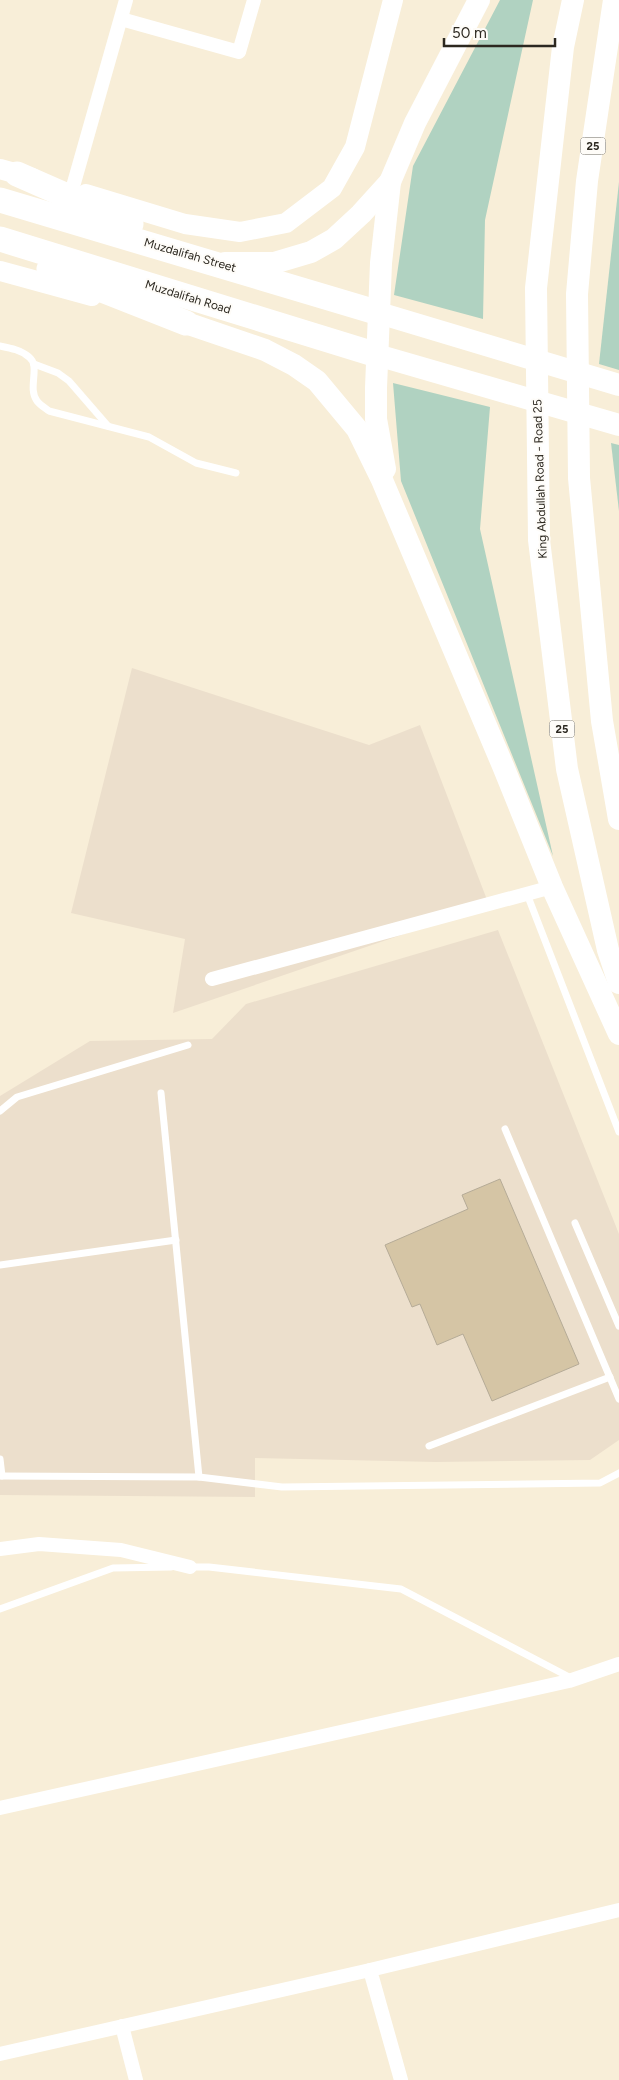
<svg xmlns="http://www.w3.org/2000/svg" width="619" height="2080" font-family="Figtree,sans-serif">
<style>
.commercial{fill:#ecdfcc}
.green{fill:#b0d2c1}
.building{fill:#d5c5a5;stroke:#b5ab97}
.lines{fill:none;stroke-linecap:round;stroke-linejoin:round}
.lane{stroke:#fff;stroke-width:7}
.street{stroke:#fff;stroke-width:14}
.secondary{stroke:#fff;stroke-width:20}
.primary{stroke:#fff;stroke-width:22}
.highway{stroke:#fff;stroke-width:25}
.labels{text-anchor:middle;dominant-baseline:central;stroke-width:4;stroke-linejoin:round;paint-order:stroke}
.shield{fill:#fefcf8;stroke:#6b6861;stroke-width:1}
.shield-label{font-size:11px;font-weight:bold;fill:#2c2820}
.street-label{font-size:12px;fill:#2c2820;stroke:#fefcf8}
</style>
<rect width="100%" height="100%" fill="#f8eed8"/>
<g class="commercial">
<polygon points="132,668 369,745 420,725 489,905 173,1013 185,939 71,913"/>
<polygon points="498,930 619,1234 619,1440 590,1460 436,1462 255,1458 255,1497 0,1495 0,1096 90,1041 212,1039 246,1004"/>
</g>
<g class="green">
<polygon points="500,0 533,0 485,220 483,319 394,295 413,166"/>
<polygon points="619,182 619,370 599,364"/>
<polygon points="393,383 490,407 480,529 553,856 401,481"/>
<polygon points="611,443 619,445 619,511"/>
</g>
<polygon class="building" points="500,1179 579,1364 492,1401 463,1334 437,1345 420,1304 412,1307 385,1245 468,1209 462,1195"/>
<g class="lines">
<g class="lane">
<path d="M0 346C10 348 21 350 29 357 41 366 27 388 37 401 40 405 45 408 49 411L149 437 196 463 236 473"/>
<polyline points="34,364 58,373 69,381 108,426"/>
<polyline points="527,894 619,1132"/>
<polyline points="161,1093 199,1477"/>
<polyline points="0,1111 17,1097 188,1045"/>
<polyline points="505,1129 619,1399"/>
<polyline points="575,1223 619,1326"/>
<polyline points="0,1265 176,1240"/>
<polyline points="429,1446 610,1377"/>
<polyline points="0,1459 2,1476"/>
<polyline points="0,1476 199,1477 282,1487 600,1483 619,1473"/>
<polyline points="187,1567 209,1567 401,1589 573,1679"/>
<polyline points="0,1609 113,1568 171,1567"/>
</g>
<g class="street">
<polyline points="121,19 239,52 254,0"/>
<polyline points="72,190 126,0"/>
<polyline points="212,979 552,887"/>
<polyline points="0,1549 39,1544 121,1550 190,1567"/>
<polyline points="0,1808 569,1681 619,1664"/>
<polyline points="122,2026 136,2080"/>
<polyline points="0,2054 370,1970"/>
<polyline points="401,2080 370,1970 619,1910"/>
</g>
<g class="secondary">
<polyline points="0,169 32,178"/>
<polyline points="86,194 185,224 240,232 286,223 332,188 355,147 393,0"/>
<polyline points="0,271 92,296"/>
</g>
<g class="primary">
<polyline points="573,0 563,47 536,288 539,540 567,769 608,950 619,983"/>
<polyline points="614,0 587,181 577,294 579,478 602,721 619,819"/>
<polyline points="225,263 274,263 311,252 334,239 361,214 390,182"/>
<polyline points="379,313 619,385"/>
<polyline points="186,323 265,350 294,365 317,381 357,429 382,480 503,766 552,887 619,1034"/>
<polyline points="377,355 619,425"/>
<polyline points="385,469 376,419 376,388 381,263 390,182 415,123 479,0"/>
</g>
<g class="highway">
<polyline points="17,174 131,224"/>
<polyline points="0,200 379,313"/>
<polyline points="0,239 377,355"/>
<polyline points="49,269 186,323"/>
</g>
</g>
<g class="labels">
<g class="shield">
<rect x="580.5" y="137.5" width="25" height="17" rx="4"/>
<rect x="549.5" y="720.5" width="25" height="17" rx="4"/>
</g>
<g class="shield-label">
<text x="593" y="146">25</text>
<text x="562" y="729">25</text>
</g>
<g class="street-label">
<text transform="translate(190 255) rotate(16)">Muzdalifah Street</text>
<text transform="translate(188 297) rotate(17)">Muzdalifah Road</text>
<text transform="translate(540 479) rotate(-92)">King Abdullah Road - Road 25</text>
</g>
</g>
<path d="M444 38v8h111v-8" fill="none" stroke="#2c2820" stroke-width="2.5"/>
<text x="452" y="38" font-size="15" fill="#2c2820" stroke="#fefcf8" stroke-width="4" paint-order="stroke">50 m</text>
</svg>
